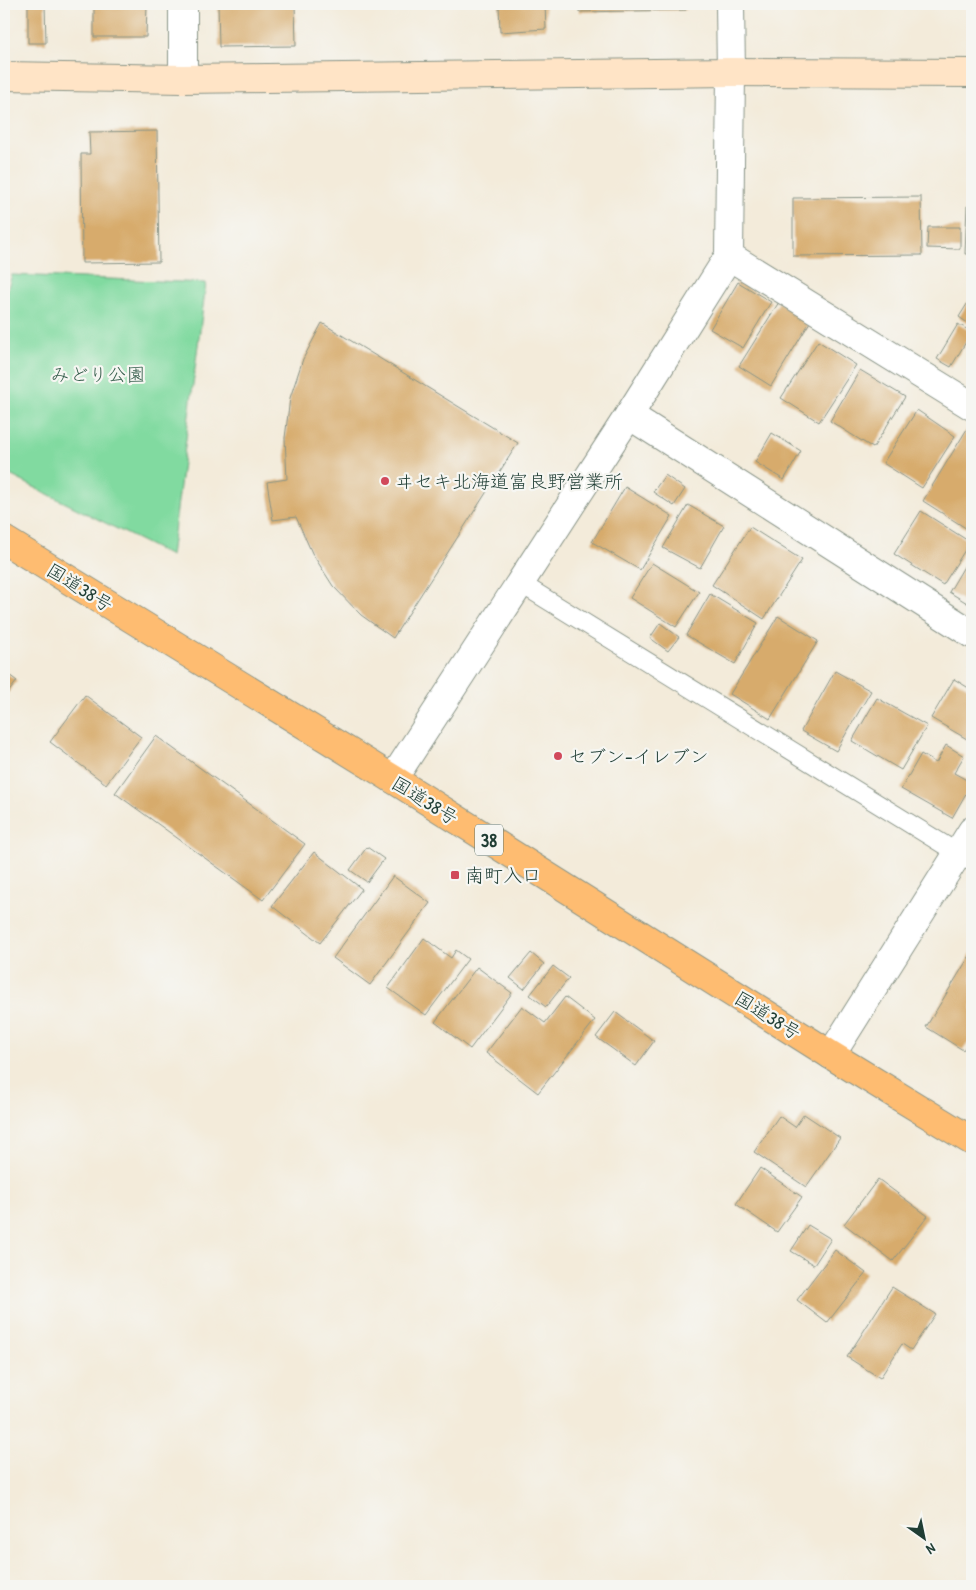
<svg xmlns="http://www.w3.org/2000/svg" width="976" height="1590" font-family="'Patrick Hand','Klee One',sans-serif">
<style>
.green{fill:#81daa0;stroke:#508c6a}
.building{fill:#d7ab6c}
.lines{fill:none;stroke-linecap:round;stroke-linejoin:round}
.lane-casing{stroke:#899487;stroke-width:20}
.street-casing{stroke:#899487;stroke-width:30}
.secondary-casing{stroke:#899487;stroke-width:30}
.highway-casing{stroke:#899487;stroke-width:30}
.lane{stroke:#fff;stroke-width:18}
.street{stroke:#fff;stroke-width:28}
.secondary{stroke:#ffe4c6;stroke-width:28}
.highway{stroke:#febc71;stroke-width:28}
.poi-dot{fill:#d1495b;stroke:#f6f6f2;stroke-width:2}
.labels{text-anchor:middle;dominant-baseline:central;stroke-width:4.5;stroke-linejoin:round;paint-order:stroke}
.shield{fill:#f6f6f2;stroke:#60746d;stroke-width:1}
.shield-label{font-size:18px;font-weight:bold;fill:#1f3d34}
.park-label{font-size:19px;fill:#335c4a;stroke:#f6f6f2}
.poi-label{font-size:19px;fill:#1f3d34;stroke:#f6f6f2;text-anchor:start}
.street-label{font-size:19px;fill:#1f3d34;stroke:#f6f6f2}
</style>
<rect width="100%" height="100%" fill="#f6f6f2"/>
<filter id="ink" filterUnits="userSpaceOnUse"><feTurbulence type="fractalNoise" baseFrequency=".02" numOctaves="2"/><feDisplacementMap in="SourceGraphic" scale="10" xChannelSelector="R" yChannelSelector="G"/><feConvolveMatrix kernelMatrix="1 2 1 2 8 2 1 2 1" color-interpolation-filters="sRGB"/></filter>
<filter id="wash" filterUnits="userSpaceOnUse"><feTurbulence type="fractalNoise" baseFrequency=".0096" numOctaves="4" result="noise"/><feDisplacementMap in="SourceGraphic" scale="20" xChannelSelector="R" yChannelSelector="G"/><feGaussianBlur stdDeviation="1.12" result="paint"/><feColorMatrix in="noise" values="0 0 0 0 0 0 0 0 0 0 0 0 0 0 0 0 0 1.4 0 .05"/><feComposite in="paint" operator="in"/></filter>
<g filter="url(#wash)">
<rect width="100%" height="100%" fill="#f3ebda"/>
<polygon class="green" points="12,275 206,283 171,556 4,472 4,300"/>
<g id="blocks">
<g class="building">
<polygon points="28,4 45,4 46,43 28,43"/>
<polygon points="94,4 147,4 146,37 94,37"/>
<polygon points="218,4 295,4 296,46 219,47"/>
<polygon points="499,4 545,4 546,29 500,32"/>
<polygon points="579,4 685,4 686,10 579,12"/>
<polygon points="157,131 159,262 82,263 81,154 90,154 89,132"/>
<polygon points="921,197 922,255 793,256 793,198"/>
<polygon points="967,206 972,206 972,254 965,254"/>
<polygon points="928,227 960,227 960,249 927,248"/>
<polygon points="738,282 771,302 743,348 710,329"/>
<polygon points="972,296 972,326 959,317"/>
<polygon points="779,302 810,322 771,386 739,366"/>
<polygon points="322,323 518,443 393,638 361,615 333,586 312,553 296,517 273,520 267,482 287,479 285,438 290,398 303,359"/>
<polygon points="958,324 972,332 951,367 937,359"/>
<polygon points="818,341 856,365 819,422 781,398"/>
<polygon points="860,370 905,397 873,448 830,421"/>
<polygon points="917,410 955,436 922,488 883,463"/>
<polygon points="967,429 972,433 972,532 923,501"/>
<polygon points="772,433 801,451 784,480 755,462"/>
<polygon points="665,475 685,489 674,506 653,492"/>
<polygon points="625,487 672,516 640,570 592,542"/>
<polygon points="688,505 724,526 700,568 663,548"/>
<polygon points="921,511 970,542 943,585 894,554"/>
<polygon points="750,527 802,560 764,619 712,585"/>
<polygon points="972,553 972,606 949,592"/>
<polygon points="652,563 699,592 676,627 630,598"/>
<polygon points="710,594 758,623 735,664 686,635"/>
<polygon points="778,616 818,641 770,719 730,694"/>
<polygon points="660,623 679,637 668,651 650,638"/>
<polygon points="4,671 17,681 4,698"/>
<polygon points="835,671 871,691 836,751 801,731"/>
<polygon points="954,679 972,690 972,742 931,718"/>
<polygon points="85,695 141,737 106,784 50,742"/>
<polygon points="877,698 927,726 901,770 852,741"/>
<polygon points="156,736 305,844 263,900 115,793"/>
<polygon points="946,745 964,756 954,773 972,783 952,818 901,789 921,754 936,763"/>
<polygon points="367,847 384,859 367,882 350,870"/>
<polygon points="314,852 362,889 320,943 272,906"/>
<polygon points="393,876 430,903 370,985 333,958"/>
<polygon points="424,938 451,958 456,950 468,959 426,1015 388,988"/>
<polygon points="972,952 972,1038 963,1050 926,1027"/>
<polygon points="531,953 544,964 524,989 510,978"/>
<polygon points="553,966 569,978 546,1007 530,995"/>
<polygon points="477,967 512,993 470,1049 435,1022"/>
<polygon points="565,997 595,1020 538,1093 486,1053 522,1006 545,1023"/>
<polygon points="615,1012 654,1041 636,1066 596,1037"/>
<polygon points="804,1114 840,1138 806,1187 754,1152 779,1116 795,1127"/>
<polygon points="760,1168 802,1197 777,1232 736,1204"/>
<polygon points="878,1179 928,1216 893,1261 844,1224"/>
<polygon points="808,1225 831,1239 814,1265 791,1251"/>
<polygon points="835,1250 866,1273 827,1323 797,1300"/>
<polygon points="892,1287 935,1314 911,1350 902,1344 880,1378 847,1357"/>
</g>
</g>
</g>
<g filter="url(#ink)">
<use href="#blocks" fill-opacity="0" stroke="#899487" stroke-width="1"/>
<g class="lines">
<defs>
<polyline id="lane" points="520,583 972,862"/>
<g id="street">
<polyline points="183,4 183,79"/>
<polyline points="729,256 972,406"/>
<polyline points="629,415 972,634"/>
<polyline points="393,779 629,415 729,256 731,72 730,4"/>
<polyline points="831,1055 972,831"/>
</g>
<polyline id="secondary" points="4,76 183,79 731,72 972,73"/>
<polyline id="highway" points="4,540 393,779 831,1055 972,1141"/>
</defs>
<use href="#lane" class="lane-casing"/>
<use href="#street" class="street-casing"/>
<use href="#secondary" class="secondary-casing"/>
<use href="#highway" class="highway-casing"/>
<use href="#lane" class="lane"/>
<use href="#street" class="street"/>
<use href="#secondary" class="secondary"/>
<use href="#highway" class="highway"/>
</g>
</g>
<g class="poi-dot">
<circle cx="385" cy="481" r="5"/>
<circle cx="558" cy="756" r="5"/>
<rect x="450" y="870" width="10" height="10" rx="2.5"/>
</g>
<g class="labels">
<rect class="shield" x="475" y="824.5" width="28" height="31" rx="4"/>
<g class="shield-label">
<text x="489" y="840">38</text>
</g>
<g class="park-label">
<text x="98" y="374">みどり公園</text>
</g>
<g class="poi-label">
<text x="395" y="481">ヰセキ北海道富良野営業所</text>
<text x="568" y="756">セブン-イレブン</text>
<text x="465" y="875">南町入口</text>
</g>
<g class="street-label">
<text transform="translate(80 587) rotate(32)">国道38号</text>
<text transform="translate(425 800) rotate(32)">国道38号</text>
<text transform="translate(768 1015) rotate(32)">国道38号</text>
</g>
</g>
<rect width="976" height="1590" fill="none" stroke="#f6f6f2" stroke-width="20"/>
<g transform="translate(924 1538) rotate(147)" stroke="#f6f6f2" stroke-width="4" paint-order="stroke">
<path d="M0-4L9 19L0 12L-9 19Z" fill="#1f3d34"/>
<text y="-8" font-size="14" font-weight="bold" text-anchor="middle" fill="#1f3d34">N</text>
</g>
</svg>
